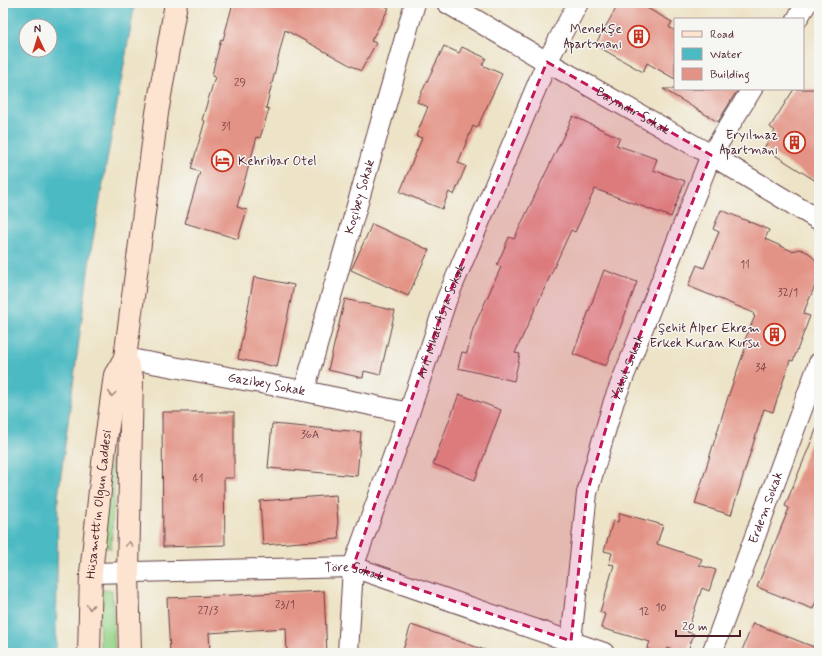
<svg xmlns="http://www.w3.org/2000/svg" width="822" height="656" font-family="Mynerve,sans-serif">
<style>
.green{fill:#99d68b;stroke:#727a5b}
.water{fill:#4cbac3;stroke:#4b6c77;fill-rule:evenodd}
.building{fill:#e39385}
.lines{fill:none;stroke-linecap:round;stroke-linejoin:round}
.street-casing{stroke:#623c42;stroke-width:22}
.secondary-casing{stroke:#623c42;stroke-width:24}
.street{stroke:#fff;stroke-width:20}
.secondary{stroke:#fde4d0;stroke-width:22}
.oneway{stroke:#a4827e}
.marked{fill:#c2185b;fill-opacity:0.2;stroke:#c2185b;stroke-width:3;stroke-dasharray:8 5;stroke-linejoin:round}
.labels{text-anchor:middle;dominant-baseline:central;stroke-width:3;stroke-linejoin:round;paint-order:stroke}
.number-label{font-size:11px;fill:#703c42}
.poi-label{font-size:13px;fill:#4a1f2b;stroke:#f6f6f2;text-anchor:end}
.street-label{font-size:13px;fill:#4a1f2b;stroke:#f6f6f2}
</style>
<rect width="100%" height="100%" fill="#f6f6f2"/>
<filter id="ink" filterUnits="userSpaceOnUse"><feTurbulence type="fractalNoise" baseFrequency=".025" numOctaves="2"/><feDisplacementMap in="SourceGraphic" scale="8" xChannelSelector="R" yChannelSelector="G"/><feConvolveMatrix kernelMatrix="1 2 1 2 8 2 1 2 1" color-interpolation-filters="sRGB"/></filter>
<filter id="wash" filterUnits="userSpaceOnUse"><feTurbulence type="fractalNoise" baseFrequency=".012" numOctaves="4" result="noise"/><feDisplacementMap in="SourceGraphic" scale="16" xChannelSelector="R" yChannelSelector="G"/><feGaussianBlur stdDeviation="0.9" result="paint"/><feColorMatrix in="noise" values="0 0 0 0 0 0 0 0 0 0 0 0 0 0 0 0 0 1.4 0 .05"/><feComposite in="paint" operator="in"/></filter>
<g filter="url(#wash)">
<rect width="100%" height="100%" fill="#ede3c6"/>
<g class="green">
<polygon points="120,387 111,548 100,547"/>
<polygon points="99,590 112,590 115,653 100,653"/>
</g>
<path class="water" d="M3 3H135L91 250 58 497 56 653H3ZM26 26H50V50H26Z"/>
<g id="blocks">
<g class="building">
<polygon points="233,3 379,3 389,8 371,41 376,43 361,71 285,30 266,108 269,109 260,138 257,137 237,207 247,210 238,239 185,223 200,172 191,169 205,121 202,120 215,77 212,76 214,66 221,39 223,40"/>
<polygon points="619,3 638,3 672,22 669,27 675,31 675,79 647,63 643,72 595,45"/>
<polygon points="444,46 459,53 462,47 486,58 482,65 502,74 477,128 473,126 458,163 466,166 454,195 449,192 442,209 400,192 422,138 416,136 428,107 417,102"/>
<polygon points="663,89 738,89 718,122"/>
<polygon points="794,89 819,89 819,183 764,148 775,131 770,127"/>
<polygon points="573,116 620,138 616,145 657,159 653,170 685,181 671,217 595,189 575,232 571,230 515,353 520,354 514,381 458,368 462,352 467,353 473,329 501,267 497,265 509,237 514,239"/>
<polygon points="721,210 769,230 765,239 792,251 800,249 809,253 819,264 819,276 803,314 810,316 793,361 790,360 773,412 764,409 731,515 695,504 728,397 747,343 744,342 755,316 753,315 754,313 688,286 697,265 704,268 719,232 713,229"/>
<polygon points="372,224 429,250 408,296 351,270"/>
<polygon points="604,270 637,282 606,366 573,354"/>
<polygon points="254,277 294,285 277,367 238,359"/>
<polygon points="345,299 395,311 380,375 364,371 363,378 328,370"/>
<polygon points="459,394 501,410 475,480 433,464"/>
<polygon points="162,412 234,412 234,478 224,478 225,545 163,547"/>
<polygon points="272,424 361,432 357,476 268,468"/>
<polygon points="818,425 819,425 819,593 813,609 757,587 789,508 785,506"/>
<polygon points="336,495 339,539 263,545 260,501"/>
<polygon points="620,513 663,525 657,544 702,559 699,565 716,570 709,591 702,588 687,632 694,634 687,653 682,653 667,648 665,653 660,653 647,649 650,642 601,628 605,614 600,612 614,565 609,564 612,553 604,551 613,521 618,522"/>
<polygon points="324,591 327,653 287,653 286,628 209,633 210,653 170,653 167,598"/>
<polygon points="753,623 819,649 819,653 741,653"/>
<polygon points="411,625 485,650 485,653 402,653"/>
</g>
</g>
</g>
<g filter="url(#ink)">
<use href="#blocks" fill-opacity="0" stroke="#623c42" stroke-width="1"/>
<g class="lines">
<defs>
<g id="street">
<path id="s1" d="M447 3 547 62 711 155 819 220"/>
<polyline points="797,19 807,3"/>
<path id="s2" d="M125 358 304 391 409 413"/>
<path id="s3" d="M304 391 415 3"/>
<path id="s4" d="M91 573 353 567 604 653"/>
<path id="s5" d="M571 641 587 493 614 401 711 155 752 89"/>
<path id="s6" d="M348 653 353 567 409 413 446 301 547 62 578 3"/>
<path id="s7" d="M712 653 819 363"/>
</g>
<g id="secondary">
<polyline points="125,358 132,377 128,573 130,653"/>
<path id="s8" d="M89 653 91 573 104 454 115 375 125 358 157 113 176 3"/>
</g>
</defs>
<use href="#street" class="street-casing"/>
<use href="#secondary" class="secondary-casing"/>
<use href="#street" class="street"/>
<use href="#secondary" class="secondary"/>
</g>
<defs><path id="oneway-chevron" d="M-2-3.5L2.5 0L-2 3.5" fill="none" stroke-width="1.6" stroke-linecap="round" stroke-linejoin="round"/></defs>
<g class="oneway">
<use href="#oneway-chevron" transform="translate(112 394) rotate(98)"/>
<use href="#oneway-chevron" transform="translate(129 544) rotate(-89)"/>
<use href="#oneway-chevron" transform="translate(90 607) rotate(92)"/>
</g>
</g>
<path class="marked" d="M547 62 711 155 614 401 587 493 571 641 353 567 446 301Z"/>
<defs>
<symbol id="building-ring" viewBox="-11 -11 22 22"><circle r="9.5" fill="#f6f6f2" stroke="#c8321e" stroke-width="1.5"/><path d="M-4-6H4V6H1V3H-1V6H-4ZM-2.5-4.3h1.7v1.8h-1.7ZM.8-4.3h1.7v1.8H.8ZM-2.5-1h1.7V.8h-1.7ZM.8-1h1.7V.8H.8Z" fill="#c8321e"/></symbol>
<symbol id="hotel-ring" viewBox="-11 -11 22 22"><circle r="9.5" fill="#f6f6f2" stroke="#c8321e" stroke-width="1.5"/><path d="M-6-4.5h1.5V1H6V5H4.5V3h-9V5H-6ZM-4 0a1.8 1.8 0 1 1 3.6 0ZM.5 0V-2.5h3Q6-2.5 6 0Z" fill="#c8321e"/></symbol>
</defs>
<g fill-rule="evenodd">
<use href="#building-ring" x="626" y="24" width="25" height="25"/>
<use href="#building-ring" x="782" y="130" width="25" height="25"/>
<use href="#hotel-ring" x="210" y="148" width="25" height="25"/>
<use href="#building-ring" x="762" y="322" width="25" height="25"/>
</g>
<g class="labels">
<g class="number-label">
<text x="240" y="83">29</text>
<text x="226" y="127">31</text>
<text x="745" y="265">11</text>
<text x="788" y="293">32/1</text>
<text x="761" y="368">34</text>
<text x="310" y="435">36A</text>
<text x="198" y="479">41</text>
<text x="285" y="605">23/1</text>
<text x="661" y="608">10</text>
<text x="208" y="611">27/3</text>
<text x="644" y="612">12</text>
</g>
<g class="poi-label">
<text x="622" y="29">Menekşe<tspan x="622" dy="15">Apartmanı</tspan></text>
<text x="778" y="135">Eryılmaz<tspan x="778" dy="15">Apartmanı</tspan></text>
<text x="238" y="161" text-anchor="start">Kehribar Otel</text>
<text x="760" y="328">Şehit Alper Ekrem<tspan x="760" dy="15">Erkek Kuran Kursu</tspan></text>
</g>
<g class="street-label">
<text stroke="none"><textPath href="#s1" startOffset="215">Bayındır Sokak</textPath></text>
<text stroke="none"><textPath href="#s3" startOffset="202">Koçibey Sokak</textPath></text>
<text stroke="none"><textPath href="#s6" startOffset="347">Arif Nihat Asya Sokak</textPath></text>
<text stroke="none"><textPath href="#s5" startOffset="281">Yakut Sokak</textPath></text>
<text stroke="none"><textPath href="#s2" startOffset="144">Gazibey Sokak</textPath></text>
<text stroke="none"><textPath href="#s8" startOffset="149">Hüsamettin Olgun Caddesi</textPath></text>
<text stroke="none"><textPath href="#s7" startOffset="155">Erdem Sokak</textPath></text>
<text stroke="none"><textPath href="#s4" startOffset="264">Töre Sokak</textPath></text>
</g>
</g>
<rect width="822" height="656" fill="none" stroke="#f6f6f2" stroke-width="16"/>
<rect x="674" y="18" width="130" height="72" fill="#f6f6f2" stroke="#b1a0a2"/>
<rect x="682" y="31" width="20" height="6" fill="#fde4d0" stroke="#b1a0a2"/>
<text x="710" y="38" font-size="12" fill="#4a1f2b">Road</text>
<rect x="682" y="48" width="20" height="12" fill="#4cbac3" stroke="#b1a0a2"/>
<text x="710" y="58" font-size="12" fill="#4a1f2b">Water</text>
<rect x="682" y="68" width="20" height="12" fill="#e39385" stroke="#b1a0a2"/>
<text x="710" y="78" font-size="12" fill="#4a1f2b">Building</text>
<g transform="translate(38 38) rotate(356)"><circle r="19" fill="#f6f6f2" stroke="#b1a0a2"/>
<path d="M0-3L7 15L0 10L-7 15Z" fill="#c8321e"/>
<text y="-6" font-size="11" font-weight="bold" text-anchor="middle" fill="#4a1f2b">N</text>
</g>
<path d="M676 630v6h64v-6" fill="none" stroke="#4a1f2b" stroke-width="2"/>
<text x="682" y="630" font-size="12" fill="#4a1f2b" stroke="#f6f6f2" stroke-width="3" paint-order="stroke">20 m</text>
</svg>
